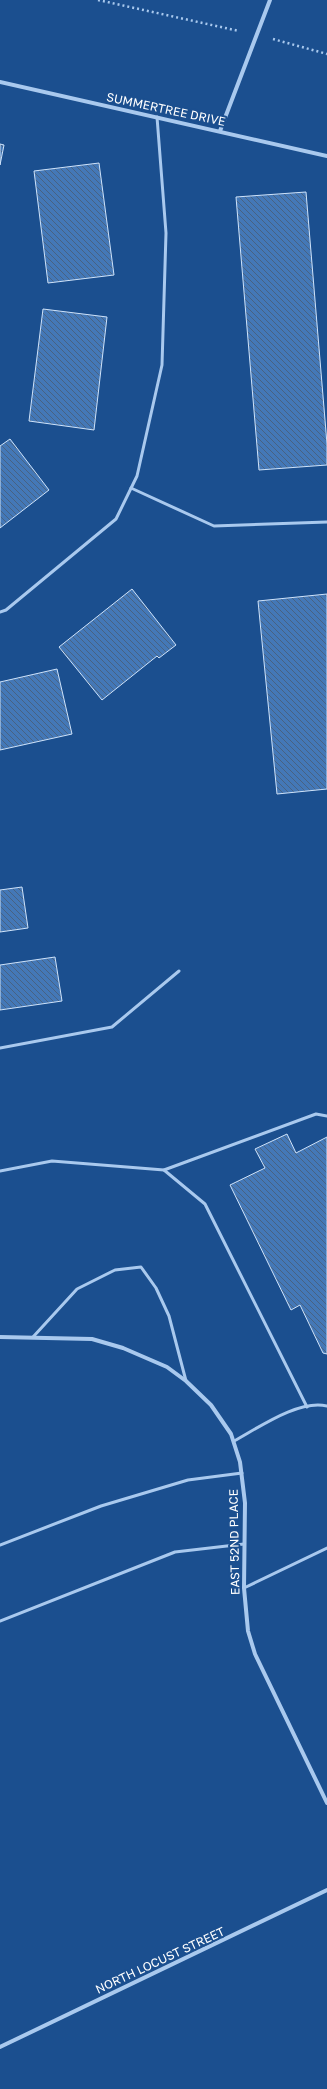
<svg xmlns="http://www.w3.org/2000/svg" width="327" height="2089" font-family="'Golos Text',sans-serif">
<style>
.building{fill:url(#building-back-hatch);stroke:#cfe3fa}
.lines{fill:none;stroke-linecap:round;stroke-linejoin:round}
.path{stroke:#a9c9ee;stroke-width:2.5;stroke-dasharray:2 3;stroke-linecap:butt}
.lane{stroke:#a9c9ee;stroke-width:3}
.street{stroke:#a9c9ee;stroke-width:4}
.labels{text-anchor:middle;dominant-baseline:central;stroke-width:4;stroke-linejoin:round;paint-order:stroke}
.street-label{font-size:12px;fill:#fff;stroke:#1b4f8f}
</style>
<defs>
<pattern id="building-back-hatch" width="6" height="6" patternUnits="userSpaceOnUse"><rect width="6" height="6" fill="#4478b7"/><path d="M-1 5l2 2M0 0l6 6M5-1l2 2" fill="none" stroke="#486282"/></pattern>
</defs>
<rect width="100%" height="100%" fill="#1b4f8f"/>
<g class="building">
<polygon points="0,144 4,145 0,165"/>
<polygon points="99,163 114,275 48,283 34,171"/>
<polygon points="306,192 327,444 327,465 259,470 236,197"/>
<polygon points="43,309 107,317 94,430 29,421"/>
<polygon points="10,439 49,490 0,528 0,446"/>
<polygon points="132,589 176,645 159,658 157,656 102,700 59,647"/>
<polygon points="327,594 327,789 277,794 258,601"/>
<polygon points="57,669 72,734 0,750 0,682"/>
<polygon points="22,887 28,928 0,932 0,890"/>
<polygon points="55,957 62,1001 0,1010 0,965"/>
<polygon points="287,1134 296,1153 327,1137 327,1354 323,1353 300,1305 291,1310 230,1185 265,1168 255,1149"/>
</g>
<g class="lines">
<g class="path">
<polyline points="98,0 239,31"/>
<polyline points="273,39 327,54"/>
</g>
<g class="lane">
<polyline points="131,488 214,526 327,522"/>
<polyline points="0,612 6,610 116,519 137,476 162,365 166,233 157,117"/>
<polyline points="0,1048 112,1027 179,971"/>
<polyline points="164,1170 205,1204 307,1407"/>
<polyline points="0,1171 52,1161 164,1170 316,1114 327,1116"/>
<polyline points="33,1337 77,1289 115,1270 141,1267 156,1288 169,1316 186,1381"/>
<path d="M234 1441C258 1428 299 1399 327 1406"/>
<polyline points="0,1545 101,1506 188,1480 242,1473"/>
<polyline points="244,1588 327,1548"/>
<polyline points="0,1621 175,1552 244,1544"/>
</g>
<g class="street">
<polyline points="0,82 327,156"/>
<polyline points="220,131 270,0"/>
<polyline points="0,1337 92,1339 123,1348 167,1367 186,1381 211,1405 231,1434 240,1462 245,1503 244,1588 248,1631 255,1654 327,1803"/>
<polyline points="0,2047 327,1890"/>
</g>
</g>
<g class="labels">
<g class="street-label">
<text transform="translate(166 109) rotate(12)">SUMMERTREE DRIVE</text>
<text transform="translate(234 1542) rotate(-91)">EAST 52ND PLACE</text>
<text transform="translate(160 1960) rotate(-25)">NORTH LOCUST STREET</text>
</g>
</g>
</svg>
